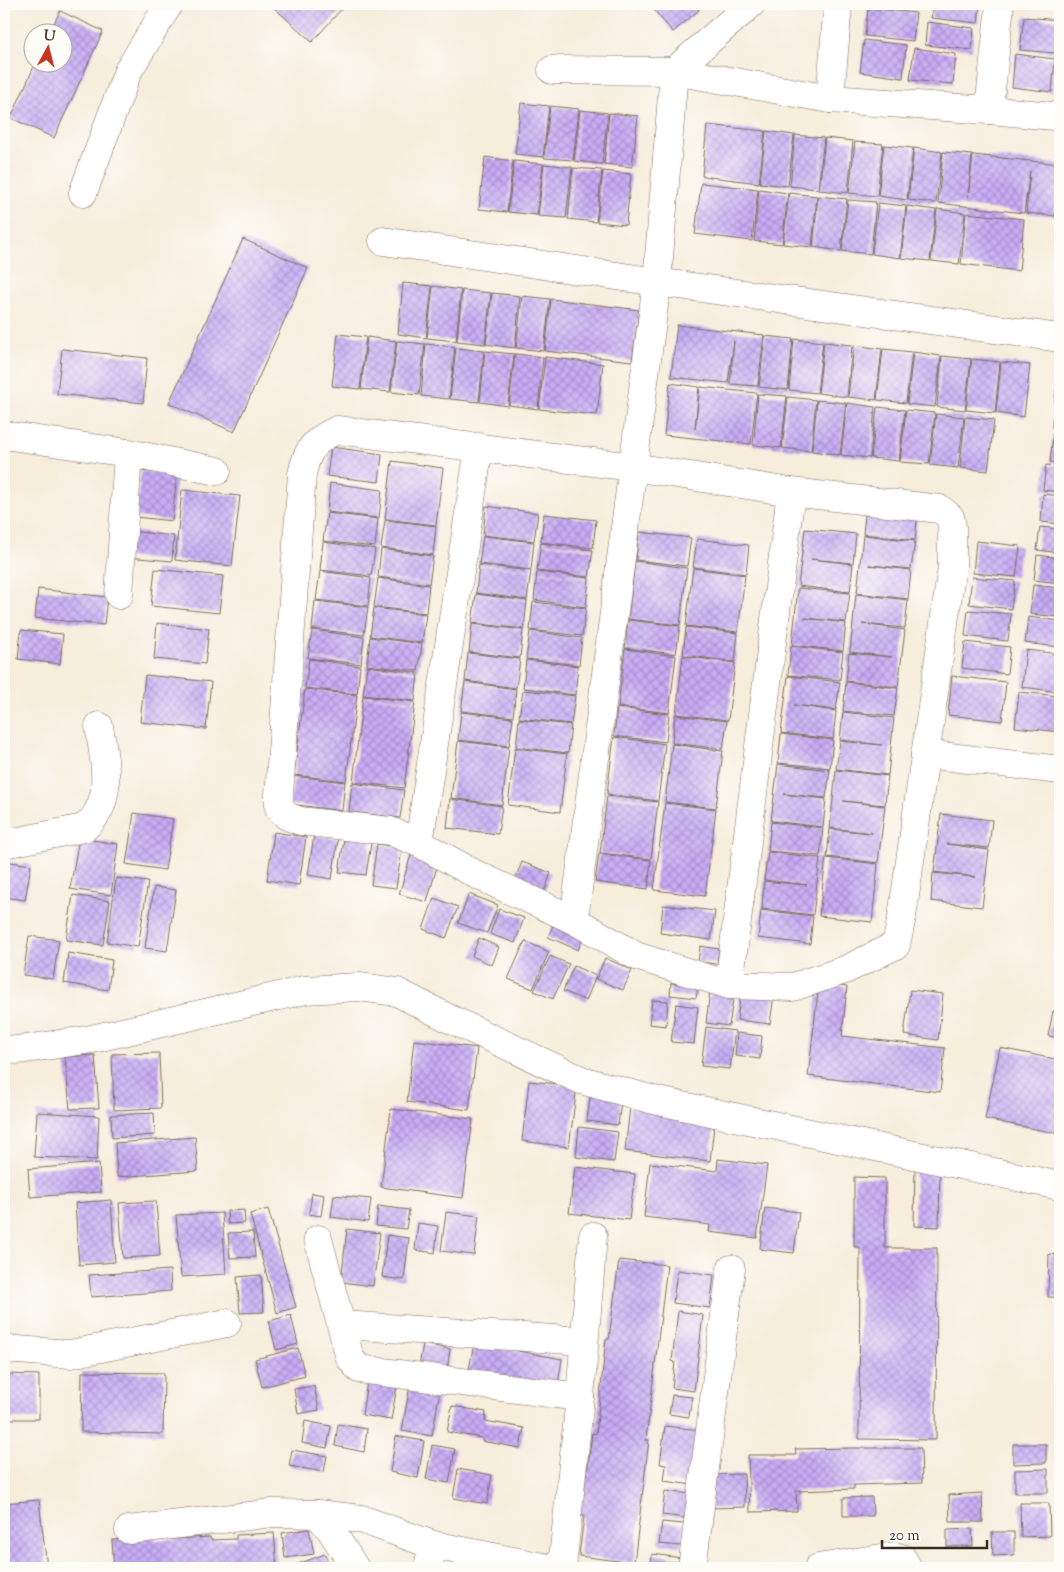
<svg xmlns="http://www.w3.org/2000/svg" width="1064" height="1572" font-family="'Sorts Mill Goudy',serif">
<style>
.building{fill:url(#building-cross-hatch)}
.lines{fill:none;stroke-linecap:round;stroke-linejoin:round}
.minor-casing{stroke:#7c6e60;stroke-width:29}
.minor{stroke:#fff;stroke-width:28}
</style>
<defs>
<pattern id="building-cross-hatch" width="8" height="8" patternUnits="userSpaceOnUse" patternTransform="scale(1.25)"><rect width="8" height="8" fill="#c8adf7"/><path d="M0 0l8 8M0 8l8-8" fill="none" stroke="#a48dc7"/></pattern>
</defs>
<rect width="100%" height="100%" fill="#fdfcf7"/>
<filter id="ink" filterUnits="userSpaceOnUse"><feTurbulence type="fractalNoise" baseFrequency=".02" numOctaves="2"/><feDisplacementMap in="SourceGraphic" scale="10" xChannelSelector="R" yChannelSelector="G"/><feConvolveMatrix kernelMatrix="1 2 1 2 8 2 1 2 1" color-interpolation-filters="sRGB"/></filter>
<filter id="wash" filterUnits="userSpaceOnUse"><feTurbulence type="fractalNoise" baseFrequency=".0096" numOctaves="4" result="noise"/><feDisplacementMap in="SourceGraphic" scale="20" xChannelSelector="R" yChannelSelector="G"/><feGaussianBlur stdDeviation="1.12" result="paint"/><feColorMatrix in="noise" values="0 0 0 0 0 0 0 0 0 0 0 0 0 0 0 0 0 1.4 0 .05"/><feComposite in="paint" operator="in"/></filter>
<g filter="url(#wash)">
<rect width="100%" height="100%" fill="#f6eddb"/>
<g id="blocks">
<g class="building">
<polygon points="270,4 346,4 312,42"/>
<polygon points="649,4 693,4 699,10 673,32"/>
<polygon points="876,4 915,4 915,10"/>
<polygon points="933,4 980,4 978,23 931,18"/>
<polygon points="868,8 916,13 913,41 865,36"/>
<polygon points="60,11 103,31 54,138 11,118 36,62 62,62 62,32 50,32"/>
<polygon points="1024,17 1059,20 1055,53 1020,50"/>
<polygon points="927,22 974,28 972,50 925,45"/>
<polygon points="864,40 906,45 903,78 860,72"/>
<polygon points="914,48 956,54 953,84 910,80"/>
<polygon points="1015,54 1055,59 1052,92 1012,87"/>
<polygon points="521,103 549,106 543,157 515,154"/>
<polygon points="550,106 579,109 573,160 544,158"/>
<polygon points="580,110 608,113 602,164 574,161"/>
<polygon points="609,113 638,116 632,167 604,164"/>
<polygon points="707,125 765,131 759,183 702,176"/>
<polygon points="766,131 794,135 788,186 760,183"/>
<polygon points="795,135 824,138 818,189 790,186"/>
<polygon points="825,138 853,141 848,193 819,190"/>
<polygon points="855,142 883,144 877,196 849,193"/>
<polygon points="884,145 913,148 907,200 878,196"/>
<polygon points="914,148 942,152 936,203 908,200"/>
<polygon points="943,152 972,155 968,197 973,155 1060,164 1055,216 1026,213 1030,171 1024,213 938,203"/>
<polygon points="485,157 513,161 507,212 479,209"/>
<polygon points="514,161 543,164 537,215 508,212"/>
<polygon points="544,164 572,167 566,218 538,216"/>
<polygon points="573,168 602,170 596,222 568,219"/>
<polygon points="603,171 631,174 626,225 597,222"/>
<polygon points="701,183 758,189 752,241 695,234"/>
<polygon points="759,189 788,193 782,244 754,241"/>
<polygon points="789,193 817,196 812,247 783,244"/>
<polygon points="818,196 847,199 841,251 813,247"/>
<polygon points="848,200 876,202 871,254 842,251"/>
<polygon points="878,203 906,206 900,258 872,254"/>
<polygon points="907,206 936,210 930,261 901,258"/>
<polygon points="937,209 965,213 959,264 931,261"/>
<polygon points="966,213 1024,219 1019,271 961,264"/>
<polygon points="243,239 308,268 234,432 169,403"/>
<polygon points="403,283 432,286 426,338 398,334"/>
<polygon points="433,286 461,290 456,341 427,338"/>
<polygon points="462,290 491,293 485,344 457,341"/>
<polygon points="492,293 520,296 515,348 486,344"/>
<polygon points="522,296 550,299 544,351 516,348"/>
<polygon points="551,299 639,310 632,361 545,351"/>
<polygon points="677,325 764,335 758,386 730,384 734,341 728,383 671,377"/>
<polygon points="338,334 366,337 360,389 332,386"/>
<polygon points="765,336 793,339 788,390 759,387"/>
<polygon points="367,337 396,341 390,392 361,389"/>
<polygon points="794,339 823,342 817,393 789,390"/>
<polygon points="397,341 425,344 419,395 391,392"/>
<polygon points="824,342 852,345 847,397 818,393"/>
<polygon points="426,344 455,347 449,399 421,396"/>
<polygon points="854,345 882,349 876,400 848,397"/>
<polygon points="456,348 484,351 479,402 450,399"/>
<polygon points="62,349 147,358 143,403 57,394"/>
<polygon points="883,349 912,352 906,403 877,400"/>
<polygon points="485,351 514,354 508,406 480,402"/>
<polygon points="913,352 941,356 935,407 907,404"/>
<polygon points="515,354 543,357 538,409 509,405"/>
<polygon points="942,356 971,359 965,410 937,407"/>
<polygon points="545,357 603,364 597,415 539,409"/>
<polygon points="972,359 1000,362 995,413 966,410"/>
<polygon points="1001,362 1030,365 1024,417 996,413"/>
<polygon points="670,383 699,387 695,429 700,387 757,393 751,444 664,435"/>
<polygon points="1056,389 1060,389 1060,429 1052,428"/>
<polygon points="758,394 787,396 781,448 753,445"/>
<polygon points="788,397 816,400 811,451 782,448"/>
<polygon points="817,400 846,403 840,455 812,451"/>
<polygon points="847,403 875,407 870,458 841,455"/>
<polygon points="877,407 905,410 899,461 871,458"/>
<polygon points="906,410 935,413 929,464 900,462"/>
<polygon points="936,414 964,417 958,468 930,465"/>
<polygon points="965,417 994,420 988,471 960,468"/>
<polygon points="1053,434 1060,435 1060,463 1050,462"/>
<polygon points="331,447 382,454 379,482 327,476"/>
<polygon points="392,461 443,468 436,525 385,519"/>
<polygon points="1046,465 1060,466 1060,492 1043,490"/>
<polygon points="141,471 177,474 172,521 136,517"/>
<polygon points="330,483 382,490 379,518 327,512"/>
<polygon points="182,490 240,496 232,566 175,560"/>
<polygon points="1043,494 1060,496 1060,524 1041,522"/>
<polygon points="486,506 538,513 534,541 483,535"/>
<polygon points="866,506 918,512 915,540 863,534"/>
<polygon points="327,513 378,519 375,547 323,541"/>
<polygon points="544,514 596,520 593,548 541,542"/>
<polygon points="385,520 436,526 433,555 381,548"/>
<polygon points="1040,527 1060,529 1060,553 1037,550"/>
<polygon points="805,529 856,534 853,563 811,559 853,564 850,592 798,586"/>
<polygon points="130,531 174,536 172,561 127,557"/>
<polygon points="639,532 691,538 687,566 636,560"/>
<polygon points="863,535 915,541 911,569 869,565 911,570 908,599 857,593"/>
<polygon points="483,536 534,542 531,570 479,564"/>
<polygon points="697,539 749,545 746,574 693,567"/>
<polygon points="976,541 1020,546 1016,577 973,573"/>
<polygon points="323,542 375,549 371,576 320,570"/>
<polygon points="541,543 593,550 589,577 537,571"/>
<polygon points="381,549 433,556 429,584 378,577"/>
<polygon points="1037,555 1060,558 1060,583 1034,580"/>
<polygon points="635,561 687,568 680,625 628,619"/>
<polygon points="479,565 531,571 527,600 476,593"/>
<polygon points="693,568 745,575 738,632 686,626"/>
<polygon points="155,569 223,576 219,613 151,606"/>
<polygon points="320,571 371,578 368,606 316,600"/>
<polygon points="537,572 589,578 586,607 534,600"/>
<polygon points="972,577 1015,581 1011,609 969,604"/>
<polygon points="378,578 429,585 426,613 374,607"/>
<polygon points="1033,585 1060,588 1060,617 1030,614"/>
<polygon points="798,588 850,593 846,622 804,618 846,623 843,651 792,645"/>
<polygon points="38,589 107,597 104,625 35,618"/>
<polygon points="476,594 527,601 524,629 472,623"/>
<polygon points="856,594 908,600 905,628 862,624 905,630 898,687 846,681 849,653 892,657 850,652"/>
<polygon points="315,601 368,607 364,635 312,629"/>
<polygon points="533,602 586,608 582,636 530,630"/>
<polygon points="374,608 426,614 422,643 370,636"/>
<polygon points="968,610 1011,614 1008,641 965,636"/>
<polygon points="1028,617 1060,621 1060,647 1025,643"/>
<polygon points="628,620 680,626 676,654 625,648"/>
<polygon points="157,623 209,629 205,664 154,659"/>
<polygon points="472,624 523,630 520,658 469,652"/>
<polygon points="686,627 738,633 735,662 683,655"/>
<polygon points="21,630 63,634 60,664 18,659"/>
<polygon points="312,630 364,637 361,664 308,658"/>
<polygon points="530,631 582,638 579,665 526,659"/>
<polygon points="370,637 422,644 418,671 367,665"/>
<polygon points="965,642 1010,647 1007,674 962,668"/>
<polygon points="791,646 843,652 840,680 788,675"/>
<polygon points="625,649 676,656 669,713 618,707"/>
<polygon points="1026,650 1060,654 1060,692 1022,687"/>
<polygon points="468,653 520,659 516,688 465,681"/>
<polygon points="683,656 735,663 728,720 676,714"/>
<polygon points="309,659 360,666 357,694 305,688"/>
<polygon points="526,660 578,666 575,695 523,688"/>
<polygon points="367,666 418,673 415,701 363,695"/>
<polygon points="145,675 211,682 206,729 140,722"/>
<polygon points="788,676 840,682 836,710 794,705 836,711 833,739 781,733"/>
<polygon points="952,676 1006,682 1002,721 948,715"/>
<polygon points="465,682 516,689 513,717 461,711"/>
<polygon points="846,682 898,688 894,716 843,711"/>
<polygon points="305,689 357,695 346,781 294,775"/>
<polygon points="523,690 575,696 571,724 519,718"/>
<polygon points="1019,692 1060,696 1060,732 1015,727"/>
<polygon points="363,696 415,702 404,788 353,782"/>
<polygon points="617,708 669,714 666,742 614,736"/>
<polygon points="461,712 513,718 509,746 458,740"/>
<polygon points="843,712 894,718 888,775 836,769 840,741 882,745 840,740"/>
<polygon points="675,715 727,721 723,749 672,743"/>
<polygon points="519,719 571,725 568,753 516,747"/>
<polygon points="781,734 833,740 830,768 778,763"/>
<polygon points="614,737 665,744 658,801 607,794"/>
<polygon points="458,741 509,747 502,805 451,798"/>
<polygon points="672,744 723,751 716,808 665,802"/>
<polygon points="515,748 567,754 560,812 508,805"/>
<polygon points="778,764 830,770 826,798 784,794 826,799 823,827 771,821"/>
<polygon points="836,770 888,776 885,805 843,801 885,806 878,863 827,857 830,829 872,833 830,828"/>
<polygon points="294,776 345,782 342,811 290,804"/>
<polygon points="352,783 404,790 400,818 349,812"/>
<polygon points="607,796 658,802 651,859 600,853"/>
<polygon points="450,799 502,806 498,834 447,828"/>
<polygon points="665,803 716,809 705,896 654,890"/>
<polygon points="134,813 173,819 165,870 126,864"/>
<polygon points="941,814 992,820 989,848 947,844 989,850 982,907 931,901 933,873 976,877 934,872"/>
<polygon points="771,822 823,828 820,856 768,851"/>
<polygon points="274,832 306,837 299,885 267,880"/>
<polygon points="345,833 372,837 366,875 339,872"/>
<polygon points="314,835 338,839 332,879 308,875"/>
<polygon points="79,838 118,844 111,895 70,889"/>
<polygon points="377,844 402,848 396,888 371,885"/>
<polygon points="768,852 820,858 813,915 762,909 764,881 807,885 764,880"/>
<polygon points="599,854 651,860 648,889 595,882"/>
<polygon points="411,855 438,863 427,902 399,894"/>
<polygon points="826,858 878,864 872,922 819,916"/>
<polygon points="4,861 31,865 25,900 4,897"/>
<polygon points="522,862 551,873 543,895 513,884"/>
<polygon points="116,878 148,882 138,947 107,942"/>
<polygon points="154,887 176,890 167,951 145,948"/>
<polygon points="469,894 498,905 487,933 458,923"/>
<polygon points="73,895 110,901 103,945 66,940"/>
<polygon points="434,898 458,907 446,938 423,929"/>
<polygon points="663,905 715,911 711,940 660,933"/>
<polygon points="499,909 524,918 515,943 490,934"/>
<polygon points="761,910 813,916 810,944 758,938"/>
<polygon points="554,923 584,936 578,950 548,937"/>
<polygon points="29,936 59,940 53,979 23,975"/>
<polygon points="479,938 499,947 492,965 472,956"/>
<polygon points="525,941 549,952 533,989 508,979"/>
<polygon points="700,946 719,949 717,964 698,962"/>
<polygon points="68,953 112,960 108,990 64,983"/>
<polygon points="550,956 569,964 553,999 534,991"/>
<polygon points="605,958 632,970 623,990 596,979"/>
<polygon points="574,966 596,976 586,1001 563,991"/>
<polygon points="671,983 698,987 696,998 670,995"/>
<polygon points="819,983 847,987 842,1036 945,1048 940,1092 808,1076"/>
<polygon points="710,990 734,993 729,1026 706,1023"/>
<polygon points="910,990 943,994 938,1040 904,1035"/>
<polygon points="741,991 774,995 770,1024 737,1020"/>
<polygon points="652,1000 668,1001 666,1026 649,1024"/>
<polygon points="676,1004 698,1007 694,1044 671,1042"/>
<polygon points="1053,1011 1060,1013 1060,1038 1048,1036"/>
<polygon points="706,1027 735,1031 730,1069 701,1066"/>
<polygon points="737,1033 762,1036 760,1059 735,1056"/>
<polygon points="414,1040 477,1048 469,1110 407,1102"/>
<polygon points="1000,1048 1060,1060 1060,1134 985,1119"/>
<polygon points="159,1053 161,1108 114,1110 112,1054"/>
<polygon points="95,1055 99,1108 70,1109 65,1057"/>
<polygon points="529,1081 577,1086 569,1147 522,1141"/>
<polygon points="591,1090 622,1094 618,1125 587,1121"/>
<polygon points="630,1107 715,1117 710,1161 625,1151"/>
<polygon points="391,1109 473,1119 463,1198 381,1187"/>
<polygon points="37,1112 99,1116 97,1160 34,1157"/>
<polygon points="154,1113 155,1135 112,1138 111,1115"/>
<polygon points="579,1127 618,1132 614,1162 576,1157"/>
<polygon points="195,1137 198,1171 117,1177 115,1143"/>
<polygon points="718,1159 767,1165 757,1238 709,1232 710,1225 644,1217 650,1163 717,1171"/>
<polygon points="99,1163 101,1192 30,1197 28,1169"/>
<polygon points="915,1166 940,1166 939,1227 914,1226"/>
<polygon points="575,1167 635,1174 629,1220 569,1213"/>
<polygon points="854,1177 885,1178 885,1248 937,1248 936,1440 859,1439 860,1247 854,1247"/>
<polygon points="312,1193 324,1195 321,1216 309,1214"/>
<polygon points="334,1195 371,1199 368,1222 331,1217"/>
<polygon points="111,1200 115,1262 79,1265 75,1203"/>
<polygon points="156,1201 160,1256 123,1258 119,1203"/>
<polygon points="378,1206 409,1210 406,1229 376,1226"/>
<polygon points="765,1208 799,1212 794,1253 760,1249"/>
<polygon points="268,1209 296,1307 277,1313 250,1214"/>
<polygon points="244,1210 245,1223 228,1224 227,1211"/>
<polygon points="446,1212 479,1216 474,1255 441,1251"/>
<polygon points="222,1213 226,1274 181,1277 176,1215"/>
<polygon points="418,1223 438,1226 435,1253 415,1250"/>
<polygon points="347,1229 380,1233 373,1286 341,1282"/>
<polygon points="253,1232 255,1257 230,1258 228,1233"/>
<polygon points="387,1235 409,1238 404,1280 382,1277"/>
<polygon points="1049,1254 1060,1255 1060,1297 1048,1297"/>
<polygon points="619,1260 667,1265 646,1440 649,1440 634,1563 579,1556 584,1516 579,1515 584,1474 587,1475 592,1433 596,1434 606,1339 609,1339"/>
<polygon points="170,1270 171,1291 91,1297 89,1275"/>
<polygon points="677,1270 714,1275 710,1308 673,1303"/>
<polygon points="261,1275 264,1312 240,1313 237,1277"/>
<polygon points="678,1311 703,1315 694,1391 672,1388 675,1362 672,1361"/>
<polygon points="291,1315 298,1344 276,1350 269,1321"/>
<polygon points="474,1343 562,1359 557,1391 468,1375"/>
<polygon points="423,1344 450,1349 447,1371 419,1366"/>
<polygon points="298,1348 305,1376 262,1387 255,1359"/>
<polygon points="82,1372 164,1373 163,1434 81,1432"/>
<polygon points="4,1374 39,1375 39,1419 4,1419"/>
<polygon points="367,1381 397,1386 391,1420 362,1415"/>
<polygon points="410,1385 440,1390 432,1436 402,1431"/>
<polygon points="314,1386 319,1410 298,1414 294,1389"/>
<polygon points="672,1395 692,1397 689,1417 669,1414"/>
<polygon points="452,1406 486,1412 485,1421 524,1428 520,1448 482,1441 482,1438 447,1432"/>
<polygon points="305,1421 331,1426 327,1448 302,1443"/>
<polygon points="338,1424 367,1429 364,1452 335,1446"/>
<polygon points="665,1426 700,1430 693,1485 664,1481 666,1465 660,1464"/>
<polygon points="396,1436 424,1441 418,1478 390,1472"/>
<polygon points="1013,1444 1046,1444 1046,1463 1013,1464"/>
<polygon points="432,1445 455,1449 449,1483 426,1479"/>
<polygon points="853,1448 921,1448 922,1483 854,1485 854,1489 796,1491 797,1511 750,1512 748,1455 796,1455 795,1449"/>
<polygon points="292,1450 327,1456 324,1472 289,1466"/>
<polygon points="458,1469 492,1475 487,1504 453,1498"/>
<polygon points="1048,1469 1048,1493 1015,1493 1015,1470"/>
<polygon points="744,1474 745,1507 710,1508 709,1475"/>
<polygon points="665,1491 690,1494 687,1518 662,1515"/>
<polygon points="982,1493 983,1522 950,1522 949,1495"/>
<polygon points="872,1497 873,1516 843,1516 843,1498"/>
<polygon points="39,1500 47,1568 4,1568 4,1503"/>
<polygon points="1020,1503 1049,1503 1050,1536 1021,1537"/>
<polygon points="662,1522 684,1524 681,1546 659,1544"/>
<polygon points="309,1529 314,1554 285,1558 282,1533"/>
<polygon points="972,1529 973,1546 947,1547 947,1530"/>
<polygon points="992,1532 1014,1532 1014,1555 993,1556"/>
<polygon points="274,1533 277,1568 114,1568 112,1540 155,1537 155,1540 210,1537 211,1540 236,1539 236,1535"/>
<polygon points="325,1554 330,1568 287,1568"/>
<polygon points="652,1554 682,1558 681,1568 651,1567"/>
</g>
</g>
</g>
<g filter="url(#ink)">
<use href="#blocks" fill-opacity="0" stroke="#7c6e60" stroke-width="1"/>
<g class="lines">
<defs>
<g id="minor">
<polyline points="552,70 674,71 830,99 989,110 1053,116 1060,115"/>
<polyline points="830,99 838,4"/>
<polyline points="989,110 1000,4"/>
<polyline points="83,193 128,71 169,4"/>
<polyline points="383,241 657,282 1060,338"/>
<path d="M337 430 633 467 791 492 940 509 950 517 952 527V567L902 917 896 945 845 970 793 987 729 985 636 956 574 920 475 874 419 843 390 831 300 821 287 816 279 808V794L302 474C307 450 314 440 337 430Z"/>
<polyline points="4,435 128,453 217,471"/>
<polyline points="119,595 128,453"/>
<polyline points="925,754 1060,770"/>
<polyline points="419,843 479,447"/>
<path d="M4 844 84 828C116 803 104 760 99 726"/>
<polyline points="574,920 657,282 674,71 751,4"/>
<polyline points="729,985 791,492"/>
<polyline points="4,1049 19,1050 92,1039 305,990 359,987 397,992 448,1018 581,1080 654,1100 1060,1186"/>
<polyline points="318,1239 350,1358 359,1369 580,1397"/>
<polyline points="342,1325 584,1341"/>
<polyline points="4,1349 70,1354 227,1323"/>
<polyline points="317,1514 331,1530 355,1568"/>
<polyline points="129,1530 273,1513 317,1514 361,1519 433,1545 548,1568"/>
<polyline points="428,1568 433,1545"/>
<polyline points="562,1568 580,1397 593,1236"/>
<polyline points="692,1568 731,1269"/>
<polyline points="818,1568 894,1556 902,1558 908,1568"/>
</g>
</defs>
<use href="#minor" class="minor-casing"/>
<use href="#minor" class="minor"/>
</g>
</g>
<rect width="1064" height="1572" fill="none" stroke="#fdfcf7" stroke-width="20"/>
<g transform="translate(48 48) rotate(7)"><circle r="24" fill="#fdfcf7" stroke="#afa8a0"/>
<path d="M0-4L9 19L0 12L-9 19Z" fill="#c8321e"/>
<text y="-8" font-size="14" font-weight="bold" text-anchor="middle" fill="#3b2a1e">U</text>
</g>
<path d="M882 1540v8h105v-8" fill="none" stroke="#3b2a1e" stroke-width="2.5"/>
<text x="889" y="1540" font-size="15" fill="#3b2a1e" stroke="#fdfcf7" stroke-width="4" paint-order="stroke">20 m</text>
</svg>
